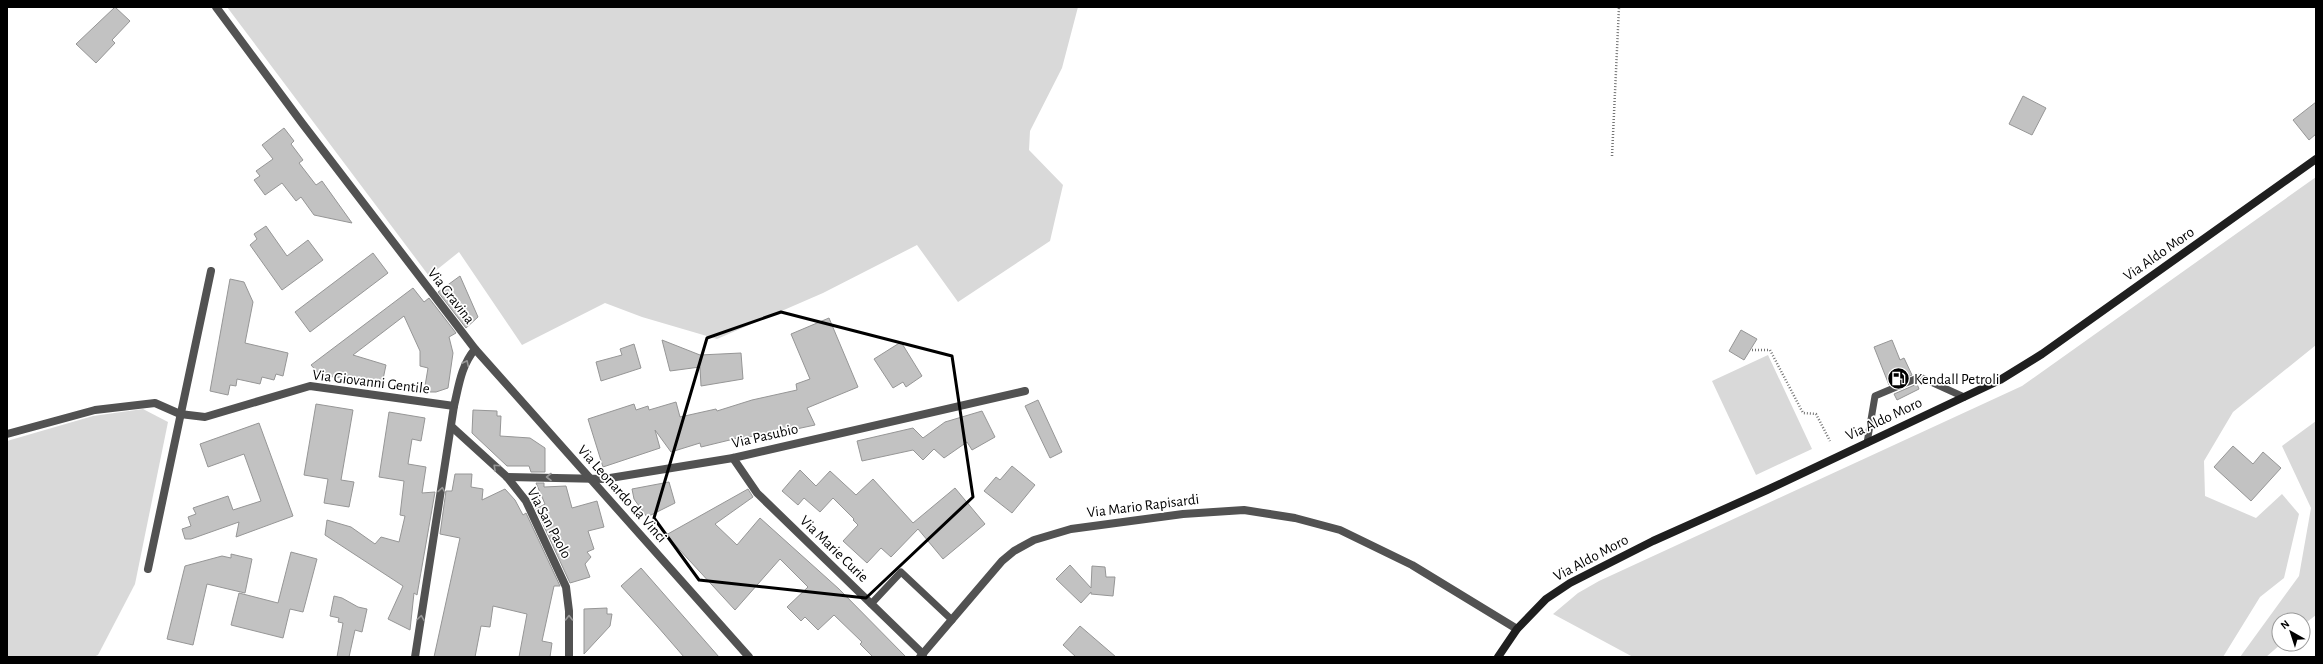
<svg xmlns="http://www.w3.org/2000/svg" width="2323" height="664" font-family="'Alegreya Sans',sans-serif">
<style>
.green{fill:#d9d9d9}
.building{fill:#c2c2c2;stroke:#969696}
.lines{fill:none;stroke-linecap:round;stroke-linejoin:round}
.path{stroke:#747474;stroke-width:2.5;stroke-dasharray:1 2;stroke-linecap:butt}
.service{stroke:#525252;stroke-width:7}
.minor{stroke:#525252;stroke-width:8}
.tertiary{stroke:#525252;stroke-width:8}
.secondary{stroke:#1f1f1f;stroke-width:8}
.oneway{stroke:#979797}
.marked{fill:none;stroke:#000;stroke-width:3;stroke-linejoin:round}
.labels{text-anchor:middle;dominant-baseline:central;stroke-width:3.5;stroke-linejoin:round;paint-order:stroke}
.street-label{font-size:15px;fill:#000;stroke:#fff}
.poi-label{font-size:15px;fill:#000;stroke:#fff;text-anchor:start}
</style>
<rect width="100%" height="100%" fill="#fff"/>
<g class="green">
<polygon points="227,7 1078,7 1062,68 1030,131 1029,150 1063,185 1050,241 958,302 917,245 823,293 717,339 642,317 605,303 522,345 459,252 429,276"/>
<polygon points="2316,177 2316,345 2233,412 2204,461 2205,496 2256,518 2282,494 2299,514 2284,578 2260,597 2223,657 1633,657 1553,614 1578,593 1599,581 2022,386"/>
<polygon points="1768,355 1812,449 1756,475 1712,381"/>
<polygon points="143,409 168,422 135,584 98,655 93,657 7,657 7,441 93,416"/>
<polygon points="2316,421 2316,615 2303,625 2303,620 2279,620 2279,644 2281,644 2266,657 2240,657 2299,576 2311,508 2282,446"/>
</g>
<g class="building">
<polygon points="115,7 130,21 112,40 115,43 96,63 76,44"/>
<polygon points="2023,96 2046,108 2032,135 2009,124"/>
<polygon points="2316,102 2316,134 2309,140 2293,120"/>
<polygon points="284,128 294,141 291,144 303,160 299,163 316,185 322,181 352,223 314,215 301,197 296,201 282,183 265,195 254,180 260,176 256,171 273,159 262,145"/>
<polygon points="266,226 287,256 308,240 323,260 282,290 250,245 257,239 254,234"/>
<polygon points="373,253 388,273 310,332 295,312"/>
<polygon points="460,276 478,317 466,328 438,292"/>
<polygon points="230,279 244,282 253,302 245,343 288,353 283,376 276,374 274,380 262,377 260,384 237,379 236,386 230,385 228,395 210,391"/>
<polygon points="413,288 424,302 429,298 456,333 449,337 453,353 448,388 436,392 424,392 428,368 420,366 420,351 404,316 353,355 386,365 382,384 320,375 311,365"/>
<polygon points="829,318 858,387 807,408 815,425 773,434 738,438 701,447 700,443 671,452 655,430 660,448 603,467 588,419 634,404 636,410 648,406 649,410 676,402 680,417 716,409 717,411 752,400 797,390 796,384 810,379 791,334"/>
<polygon points="1741,330 1757,339 1744,360 1729,351"/>
<polygon points="662,340 700,355 741,353 743,379 701,386 700,367 670,371"/>
<polygon points="1892,340 1900,360 1904,358 1912,375 1889,385 1874,347"/>
<polygon points="901,342 922,376 906,387 903,382 893,388 874,359"/>
<polygon points="634,344 641,368 601,381 596,362 622,355 620,349"/>
<polygon points="1917,384 1919,389 1897,400 1894,394"/>
<polygon points="1038,400 1062,452 1050,458 1025,406"/>
<polygon points="316,404 353,410 341,480 354,482 349,507 324,503 328,479 304,475"/>
<polygon points="473,410 497,411 497,416 501,416 500,436 530,438 545,448 545,472 531,472 529,466 507,466 472,433"/>
<polygon points="982,411 995,437 972,450 967,442 944,458 934,449 923,460 913,450 862,461 857,441 913,428 923,438 945,422"/>
<polygon points="389,412 425,418 421,441 412,439 408,464 426,467 422,493 435,492 417,595 414,593 410,630 388,619 403,586 325,535 327,520 351,527 375,544 381,537 399,542 405,516 400,515 404,481 379,477"/>
<polygon points="259,423 293,516 236,537 239,522 191,539 185,539 182,529 191,526 188,517 196,514 193,508 228,496 233,510 261,501 244,454 208,467 200,444"/>
<polygon points="2233,446 2253,464 2263,452 2281,468 2251,501 2214,467"/>
<polygon points="1012,466 1035,485 1012,513 984,491 996,477 1000,480"/>
<polygon points="800,470 816,486 830,471 856,495 873,479 913,523 955,488 985,524 943,559 918,529 891,557 881,548 867,563 843,541 858,525 853,520 854,519 833,498 820,512 804,498 798,505 782,491"/>
<polygon points="455,474 472,474 471,487 483,489 482,500 505,489 515,500 523,515 526,513 560,586 554,586 542,641 552,643 550,657 519,657 527,614 493,606 490,627 481,626 475,657 434,657 460,538 440,534 446,491 452,491"/>
<polygon points="669,482 675,503 647,517 634,499 632,489"/>
<polygon points="536,483 544,483 544,487 566,486 572,508 597,501 604,527 588,531 594,549 587,552 591,557 585,564 590,577 570,583 536,509 545,504"/>
<polygon points="748,489 753,497 715,524 737,545 760,518 839,589 906,657 873,657 860,644 862,642 834,615 818,630 805,617 801,621 787,607 808,587 780,559 735,610 666,535"/>
<polygon points="291,552 317,559 303,612 290,609 283,638 231,625 239,593 278,603"/>
<polygon points="231,554 252,559 245,593 207,584 193,645 167,639 185,566 222,556 231,558"/>
<polygon points="1070,565 1091,588 1092,566 1105,567 1106,577 1115,577 1113,596 1091,594 1091,592 1081,603 1056,579"/>
<polygon points="641,568 719,657 684,657 658,627 621,586"/>
<polygon points="334,596 342,598 358,607 367,609 362,632 355,630 349,657 337,657 343,623 338,622 339,618 330,616"/>
<polygon points="607,608 607,614 612,614 610,626 584,654 584,609"/>
<polygon points="1080,626 1116,657 1076,657 1063,645"/>
</g>
<g class="lines">
<g class="path">
<polyline points="1612,156 1619,7"/>
<polyline points="1752,350 1770,350 1803,413 1816,414 1830,441"/>
</g>
<g class="service">
<polyline points="1867,443 1875,396 1920,377 1964,397"/>
<polyline points="871,604 901,572 952,620"/>
</g>
<g class="minor">
<polyline points="452,427 507,477 526,501 566,587 569,611 569,657"/>
<polyline points="7,434 95,410 155,403 180,414 205,417 310,386 454,406"/>
<polyline points="733,458 757,493 923,654"/>
<polyline points="507,477 604,479 733,458 1025,391"/>
<polyline points="148,569 211,271"/>
<path d="M415 657 454 406C459 385 461 366 475 349"/>
<polyline points="920,657 1002,561 1014,551 1034,540 1071,529 1183,514 1244,510 1295,518 1340,530 1412,565 1517,629"/>
</g>
<polyline class="tertiary" points="216,7 302,123 475,349 749,657"/>
<polyline class="secondary" points="1498,657 1517,629 1546,599 1570,583 1653,541 1767,490 2000,380 2042,354 2316,159"/>
</g>
<defs><path id="oneway-chevron" d="M-2-3.5L2.5 0L-2 3.5" fill="none" stroke-width="1.6" stroke-linecap="round" stroke-linejoin="round"/></defs>
<g class="oneway">
<use href="#oneway-chevron" transform="translate(466 363) rotate(-64)"/>
<use href="#oneway-chevron" transform="translate(496 467) rotate(-137)"/>
<use href="#oneway-chevron" transform="translate(549 477) rotate(180)"/>
<use href="#oneway-chevron" transform="translate(442 490) rotate(-81)"/>
<use href="#oneway-chevron" transform="translate(421 618) rotate(-81)"/>
<use href="#oneway-chevron" transform="translate(569 618) rotate(-90)"/>
</g>
<path class="marked" d="M781 312 952 356 973 497 866 598 699 580 654 518 707 338Z"/>
<defs>
<symbol id="fuel-disc" viewBox="-11 -11 22 22"><circle r="9.5" fill="#000" stroke="#fff"/><path d="M-5.5-6h7V0h2V4h1.3V-2.5L3-4.5l.8-.8L6-3V5H2.5V1h-1V6h-7ZM-4.2-4.7v3.2H.2V-4.7Z" fill="#fff"/></symbol>
</defs>
<g fill-rule="evenodd">
<use href="#fuel-disc" x="1886" y="366" width="25" height="25"/>
</g>
<g class="labels">
<g class="street-label">
<text transform="translate(2159 254) rotate(-35)">Via Aldo Moro</text>
<text transform="translate(451 296) rotate(52)">Via Gravina</text>
<text transform="translate(371 382) rotate(7)">Via Giovanni Gentile</text>
<text transform="translate(1884 419) rotate(-25)">Via Aldo Moro</text>
<text transform="translate(765 436) rotate(-13)">Via Pasubio</text>
<text transform="translate(622 494) rotate(48)">Via Leonardo da Vinci</text>
<text transform="translate(1143 506) rotate(-7)">Via Mario Rapisardi</text>
<text transform="translate(549 523) rotate(62)">Via San Paolo</text>
<text transform="translate(834 549) rotate(44)">Via Marie Curie</text>
<text transform="translate(1591 558) rotate(-28)">Via Aldo Moro</text>
</g>
<g class="poi-label">
<text x="1914" y="379">Kendall Petroli</text>
</g>
</g>
<rect width="2323" height="664" fill="none" stroke="#000000" stroke-width="16"/>
<g transform="translate(2291 632) rotate(321)"><circle r="19" fill="#ffffff" stroke="#999999"/>
<path d="M0-3L7 15L0 10L-7 15Z" fill="#000000"/>
<text y="-6" font-size="11" font-weight="bold" text-anchor="middle" fill="#000000">N</text>
</g>
</svg>
